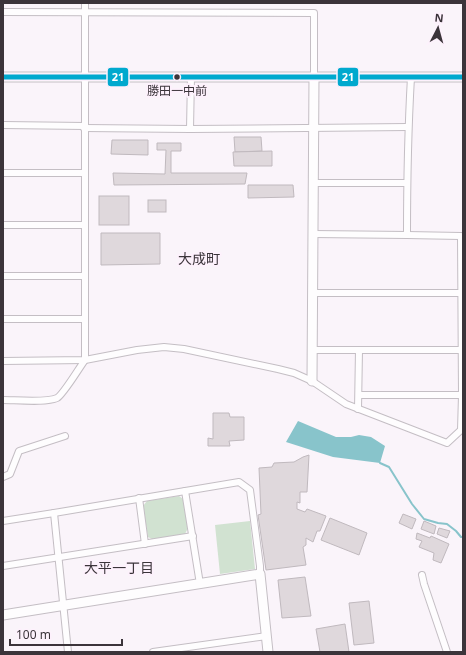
<svg xmlns="http://www.w3.org/2000/svg" width="466" height="655" font-family="'Noto Sans','Noto Sans JP',sans-serif">
<style>
.green{fill:#d1e2d1}
.water{fill:#88c4cb}
.lines{fill:none;stroke-linecap:round;stroke-linejoin:round}
.stream{stroke:#88c4cb;stroke-width:2}
.building{fill:#dfd8dc;stroke:#c0b9be}
.street-casing{stroke:#c4bec4;stroke-width:8}
.secondary-casing{stroke:#c4bec4;stroke-width:11}
.street{stroke:#fefdfe;stroke-width:6}
.secondary{stroke:#fefdfe;stroke-width:9}
.bus-1-casing{stroke:#fdf1fc;stroke-width:8}
.bus-1{stroke:#00a9ce;stroke-width:5}
.bus-dot{fill:#3b343a;stroke:#fdf1fc;stroke-width:1.5}
.labels{text-anchor:middle;dominant-baseline:central;stroke-width:4;stroke-linejoin:round;paint-order:stroke}
.bus-label{font-size:12px;fill:#3b343a;stroke:#fdf1fc}
.neighbourhood-label{font-size:14px;fill:#3b343a;stroke:#fdf1fc}
.line-badge{stroke:#fdf1fc;stroke-width:1.5}
.badge-label{font-size:11px;text-anchor:middle;font-weight:bold;fill:#fff}
</style>
<rect width="100%" height="100%" fill="#faf4fa"/>
<g class="green">
<polygon points="179,496 183,499 188,528 185,534 152,539 148,537 143,506 147,501"/>
<polygon points="250,521 255,569 220,574 215,525"/>
</g>
<polygon class="water" points="298,421 336,437 351,437 359,435 371,437 385,446 380,463 333,457 286,442"/>
<g class="lines">
<polyline class="stream" points="380,463 389,467 412,504 424,519 438,523 447,524 456,531 461,537 463,537"/>
</g>
<g class="building">
<polygon points="234,137 261,137 262,151 235,152"/>
<polygon points="112,140 148,140 148,155 111,154"/>
<polygon points="157,143 181,143 181,151 171,151 171,173 247,173 245,184 114,185 113,173 165,174 166,150 157,150"/>
<polygon points="272,151 272,166 234,166 233,152"/>
<polygon points="248,185 293,185 294,197 248,198"/>
<rect x="99" y="196" width="30" height="29"/>
<rect x="148" y="200" width="18" height="12"/>
<polygon points="101,233 160,233 160,264 101,265"/>
<polygon points="213,413 229,413 230,417 244,417 244,440 229,441 230,446 208,446 208,438 213,439"/>
<polygon points="309,455 307,492 300,492 300,503 297,502 297,509 305,512 307,509 326,516 320,531 317,531 313,542 306,538 306,545 303,547 306,565 266,570 258,515 261,514 259,468 272,467 274,463 294,462 303,457"/>
<polygon points="403,514 416,519 412,529 399,523"/>
<polygon points="330,518 367,533 359,555 321,540"/>
<polygon points="424,521 436,526 434,534 421,529"/>
<polygon points="439,528 450,531 447,538 437,534"/>
<polygon points="417,533 430,538 431,536 449,544 441,563 433,560 434,553 419,547 422,541 416,539"/>
<polygon points="305,577 311,616 282,618 278,580"/>
<polygon points="369,601 374,643 354,645 349,603"/>
<polygon points="345,624 349,652 320,652 316,629"/>
</g>
<g class="lines">
<defs>
<g id="street">
<polyline points="3,12 314,13 314,77"/>
<polyline points="3,125 85,126"/>
<polyline points="84,128 190,129 408,127"/>
<polyline points="190,129 191,77"/>
<polyline points="3,173 85,173"/>
<polyline points="313,183 407,183"/>
<polyline points="3,225 85,225"/>
<path d="M407 235C407 182 408 130 411 77"/>
<polyline points="3,276 85,276"/>
<polyline points="313,293 461,293"/>
<polyline points="3,319 84,319"/>
<polyline points="313,350 461,350"/>
<polyline points="3,361 85,360 137,350 164,347 184,349 278,369 294,373 312,381 346,404 447,443 461,430 462,395 461,236 407,235 313,234"/>
<polyline points="359,395 462,395"/>
<path d="M3 400C15 400 47 403 57 398 63 395 79 368 85 360V3"/>
<polyline points="358,409 359,350"/>
<polyline points="3,477 10,474 19,451 65,436"/>
<polyline points="185,491 200,584"/>
<polyline points="139,498 145,544"/>
<polyline points="54,513 68,652"/>
<polyline points="3,521 54,513 239,482 250,490 260,566 260,574"/>
<polyline points="3,566 193,536"/>
<polyline points="422,575 424,584 447,652"/>
<polyline points="153,652 267,636"/>
</g>
<g id="secondary">
<polyline points="3,77 463,77"/>
<polyline points="312,381 314,77"/>
<polyline points="3,615 260,574 268,652"/>
</g>
</defs>
<use href="#street" class="street-casing"/>
<use href="#secondary" class="secondary-casing"/>
<use href="#street" class="street"/>
<use href="#secondary" class="secondary"/>
<defs>
<polyline id="bus-1" points="3,77 463,77"/>
</defs>
<use href="#bus-1" class="bus-1-casing"/>
<use href="#bus-1" class="bus-1"/>
</g>
<circle class="bus-dot" cx="177" cy="77" r="3.5"/>
<g class="labels">
<g class="bus-label">
<text x="177" y="90">勝田一中前</text>
</g>
<g class="neighbourhood-label">
<text x="199" y="258">大成町</text>
<text x="119" y="567">大平一丁目</text>
</g>
</g>
<g class="line-badge">
<rect x="107" y="67" width="22" height="20" rx="4" fill="#00a9ce"/>
<rect x="337" y="67" width="22" height="20" rx="4" fill="#00a9ce"/>
</g>
<g class="badge-label">
<text x="118" y="81">21</text>
<text x="348" y="81">21</text>
</g>
<rect width="466" height="655" fill="none" stroke="#3b343a" stroke-width="8"/>
<g transform="translate(438 28) rotate(6)" stroke="#fdf1fc" stroke-width="3" paint-order="stroke">
<path d="M0-3L7 15L0 10L-7 15Z" fill="#3b343a"/>
<text y="-6" font-size="11" font-weight="bold" text-anchor="middle" fill="#3b343a">N</text>
</g>
<path d="M10 639v6h112v-6" fill="none" stroke="#3b343a" stroke-width="2"/>
<text x="16" y="639" font-size="12" fill="#3b343a" stroke="#fdf1fc" stroke-width="3" paint-order="stroke">100 m</text>
</svg>
